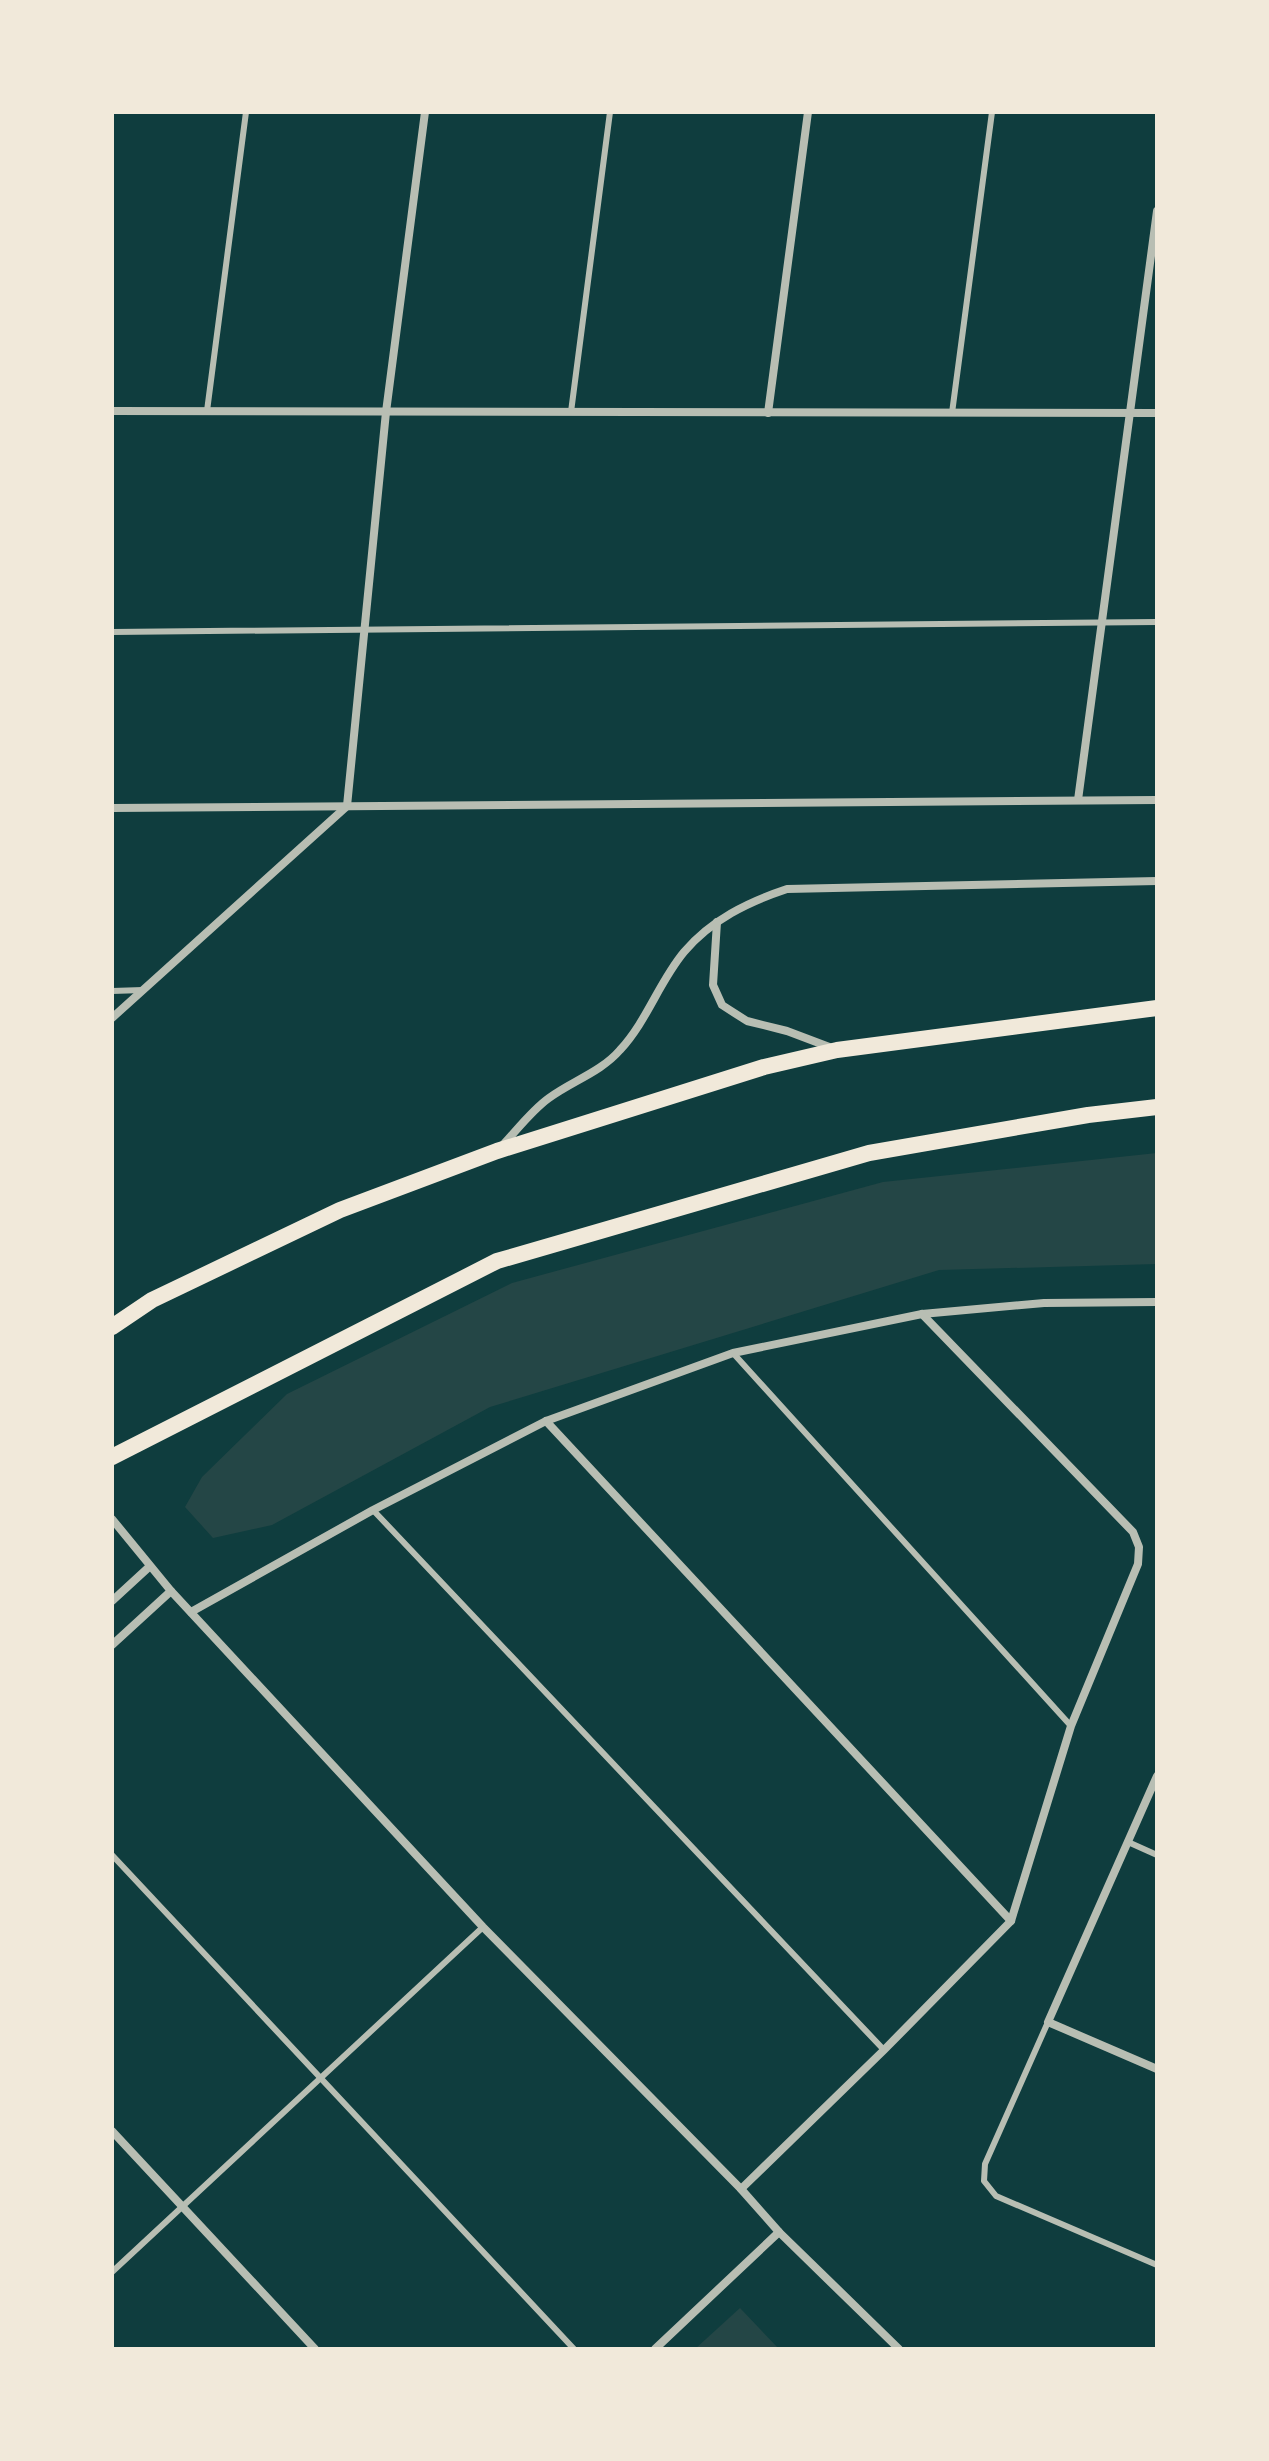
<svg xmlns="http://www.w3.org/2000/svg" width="1269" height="2461" font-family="'DM Sans',sans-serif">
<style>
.green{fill:#244646}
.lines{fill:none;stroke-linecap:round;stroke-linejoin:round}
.service{stroke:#b8beb3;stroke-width:6}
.minor{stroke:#b8beb3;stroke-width:8}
.secondary{stroke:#f1e9da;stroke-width:16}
</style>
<rect width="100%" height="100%" fill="#0f3d3e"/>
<g class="green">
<polygon points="1157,1153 1157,1264 939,1270 490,1407 272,1525 213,1538 185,1507 202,1477 287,1394 512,1283 883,1182"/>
<polygon points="740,2308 779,2349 695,2349"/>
</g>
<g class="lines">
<g class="service">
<polyline points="207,411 246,112"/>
<polyline points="571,412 610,112"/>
<polyline points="952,413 992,112"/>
<polyline points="112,632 1157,622"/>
<polyline points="112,991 143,990"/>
<polyline points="733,1353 1071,1726"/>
<polyline points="373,1510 884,2050"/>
<polyline points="1128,1842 1157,1855"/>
<polyline points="112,1855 574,2349"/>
<polyline points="1048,2022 985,2164 984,2181 996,2196 1157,2265"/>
<polyline points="112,2272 483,1927"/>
</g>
<g class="minor">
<polyline points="112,411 1157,413"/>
<polyline points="768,413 808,112"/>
<polyline points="1078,800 1157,211"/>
<polyline points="347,806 386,412 425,112"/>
<polyline points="112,808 1157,800"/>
<polyline points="717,922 713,985 722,1005 747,1021 787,1031 832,1048"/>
<polyline points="112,1018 346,807"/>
<path d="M502 1146C517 1130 532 1110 549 1098 572 1081 601 1072 620 1050 647 1021 659 982 684 952 711 920 748 902 787 889L1157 881"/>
<polyline points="546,1421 1011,1921"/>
<polyline points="112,1519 171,1591 483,1927 741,2189 779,2232 899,2349"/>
<polyline points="112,1601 149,1567"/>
<polyline points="191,1612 373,1510 546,1421 733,1353 922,1314 1044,1303 1157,1302"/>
<polyline points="112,1645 171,1591"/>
<polyline points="1157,1776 1048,2022 1157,2069"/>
<polyline points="112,2131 315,2349"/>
<polyline points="741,2189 884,2050 1011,1921 1071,1726 1138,1564 1139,1547 1133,1532 922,1314"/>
<polyline points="655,2349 779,2232"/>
</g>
<g class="secondary">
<polyline points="112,1327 152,1300 340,1210 497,1151 764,1067 837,1050 1157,1008"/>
<polyline points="112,1457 497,1261 869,1153 1088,1115 1157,1107"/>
</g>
</g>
<rect width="1269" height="2461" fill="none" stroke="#f1e9da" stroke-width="228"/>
</svg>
